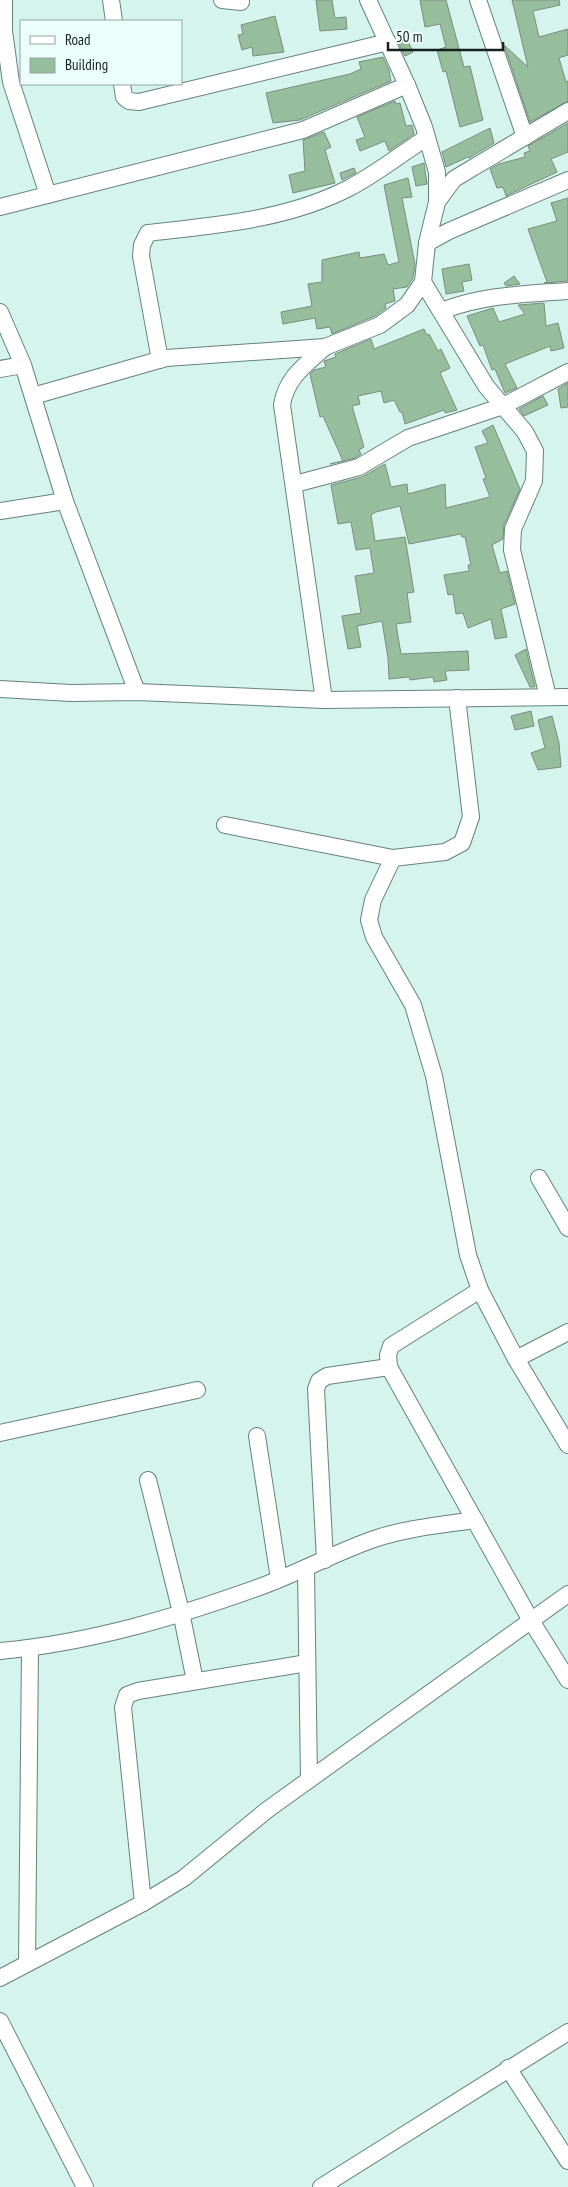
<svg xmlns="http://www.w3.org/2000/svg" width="568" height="2187" font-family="'PT Sans Narrow',sans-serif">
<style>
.building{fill:#97be9c;stroke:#7a8d7c}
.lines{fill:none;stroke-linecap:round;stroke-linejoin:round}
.minor-casing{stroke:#65827c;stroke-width:18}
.minor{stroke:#fff;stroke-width:16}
</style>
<rect width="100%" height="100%" fill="#d5f4ed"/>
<g class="building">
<polygon points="316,0 332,0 335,18 346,17 347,29 320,31"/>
<polygon points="420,0 446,0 464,67 470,66 483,120 460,127 446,71 443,72 437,50 446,47 440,24 425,27"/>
<polygon points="512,0 559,0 560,5 533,11 539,37 568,29 568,55 559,58 566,82 568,81 568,101 530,122 504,45 528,67"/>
<polygon points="275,16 284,52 253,56 252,47 242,50 238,35 243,34 241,25"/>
<polygon points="407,39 413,52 405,56 399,44"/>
<polygon points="383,57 389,70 391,81 300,120 273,123 266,93 350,74 361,69 359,62"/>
<polygon points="395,101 396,104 400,103 406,126 412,125 414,134 389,151 385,141 360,151 356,140 365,137 357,117"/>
<polygon points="568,123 568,152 551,159 557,172 506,196 503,187 497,188 490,169 499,164 525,157 524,153 530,151 528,146"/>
<polygon points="490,128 494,143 469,158 468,157 446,167 442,152"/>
<polygon points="324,132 331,147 325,150 335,183 293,193 289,175 305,171 303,140"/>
<polygon points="424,163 427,184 416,186 412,167"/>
<polygon points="354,168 356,173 342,180 340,173"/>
<polygon points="408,178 412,197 402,198 415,264 413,278 407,287 393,289 395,301 385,304 386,308 375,316 332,334 330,327 317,329 315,318 283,324 281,312 312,306 308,284 322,282 322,260 359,252 360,258 384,254 388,265 399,262 384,185"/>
<polygon points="568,198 568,281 544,283 547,282 528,229 557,221 551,203"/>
<polygon points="469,264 472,280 462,282 464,291 446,294 442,269"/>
<polygon points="514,276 520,284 506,286 504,283"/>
<polygon points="544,303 546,326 558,323 564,348 551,351 550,346 505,364 517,388 505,393 495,369 492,370 483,345 480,346 467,316 493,308 499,322 525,314 518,305"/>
<polygon points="424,329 427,335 429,334 438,351 441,349 450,368 440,373 457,410 445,413 444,410 405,424 402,412 400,412 394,400 384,403 381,391 358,396 360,404 352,406 364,447 359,450 361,454 355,458 330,464 343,461 323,416 320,417 310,374 314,370 326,367 324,361 336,357 335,354 371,339 374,349"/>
<polygon points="568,383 568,407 561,408 558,389"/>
<polygon points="543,396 548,405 524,416 519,409"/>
<polygon points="493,425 520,489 504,525 503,539 492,545 500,573 507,571 515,604 501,609 507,637 495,639 491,619 468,628 463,613 456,614 453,594 448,595 444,575 469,571 468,565 471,565 465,537 462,537 461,534 409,544 400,506 376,512 371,515 375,541 405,537 414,592 407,593 411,622 396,624 401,654 468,651 469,670 445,671 447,680 434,682 433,677 410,680 409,677 389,679 388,658 382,621 357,626 361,647 348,649 342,616 361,613 355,576 374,573 370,548 356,550 351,522 338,524 331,485 362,477 385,464 391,487 407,484 408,494 445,484 446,508 490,497 483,479 486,478 475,447 488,443 482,431"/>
<polygon points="526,649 535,687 530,687 515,655"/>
<polygon points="531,711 534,726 515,730 511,716"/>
<polygon points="552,716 559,743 561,767 538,770 531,753 545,748 538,720"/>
</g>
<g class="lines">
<defs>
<g id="minor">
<polyline points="4,0 4,31 11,82 48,195"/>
<polyline points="111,0 114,21"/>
<polyline points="222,0 241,2"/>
<polyline points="368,0 407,85 424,127 437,172 437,202 427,243 423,282 486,386 525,432 535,451 534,481 513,529 512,550 548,697"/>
<polyline points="478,0 525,137"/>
<polyline points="122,84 124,97 129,101 139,102 388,42"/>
<polyline points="437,202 454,179 568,111"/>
<polyline points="0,207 303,130 407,85"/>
<polyline points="427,243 449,231 568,180"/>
<path d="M442 311C481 295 526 294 568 291"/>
<polyline points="0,312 23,365 65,501 137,692"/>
<path d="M160 360 141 256 142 245 148 233C217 225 287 220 349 188 376 174 401 154 426 138"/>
<polyline points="0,369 23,365"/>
<polyline points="33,396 166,358 325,347 380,325 407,305 423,282"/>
<polyline points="295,484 359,467 408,438 503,406 568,372"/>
<polyline points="0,511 65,501"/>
<polyline points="0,689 71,693 137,692 324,700 568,697"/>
<path d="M324 700 282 405C286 378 305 365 325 347"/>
<polyline points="225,825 393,858 445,852 462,843 471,817 457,698"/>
<polyline points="393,858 373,900 369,920 374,937 413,1005 434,1076 468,1255 480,1290 516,1359 568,1445"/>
<polyline points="539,1178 568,1228"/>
<polyline points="480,1290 391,1346 388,1355 389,1367 530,1619 568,1680"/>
<polyline points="516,1359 568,1332"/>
<polyline points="0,1433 197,1390"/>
<polyline points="257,1436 279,1579"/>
<polyline points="148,1480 181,1612 195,1681"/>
<polyline points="325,1560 316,1389 319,1381 327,1376 389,1367"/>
<polyline points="306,1568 309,1780"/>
<path d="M0 1651C90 1643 180 1616 265 1585 302 1571 337 1552 374 1539 406 1528 441 1525 475 1520"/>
<polyline points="143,1903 123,1707 127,1695 138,1691 307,1663"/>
<polyline points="27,1963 30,1648"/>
<polyline points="0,1978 143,1903 184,1878 267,1810 568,1594"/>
<polyline points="0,2021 85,2187"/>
<polyline points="508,2068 568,2161"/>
<polyline points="321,2187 568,2032"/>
</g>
</defs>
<use href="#minor" class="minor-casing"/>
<use href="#minor" class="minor"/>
</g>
<rect x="20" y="20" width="162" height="65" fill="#ebfefa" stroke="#95a6a2"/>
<rect x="30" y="36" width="25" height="8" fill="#ffffff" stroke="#95a6a2"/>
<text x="65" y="45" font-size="15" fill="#15211e">Road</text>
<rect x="30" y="58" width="25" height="15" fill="#97be9c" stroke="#95a6a2"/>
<text x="65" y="70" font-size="15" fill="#15211e">Building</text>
<path d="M388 42v8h115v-8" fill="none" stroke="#15211e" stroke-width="2.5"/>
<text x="396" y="42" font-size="15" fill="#15211e" stroke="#ebfefa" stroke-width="4" paint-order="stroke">50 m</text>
</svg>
